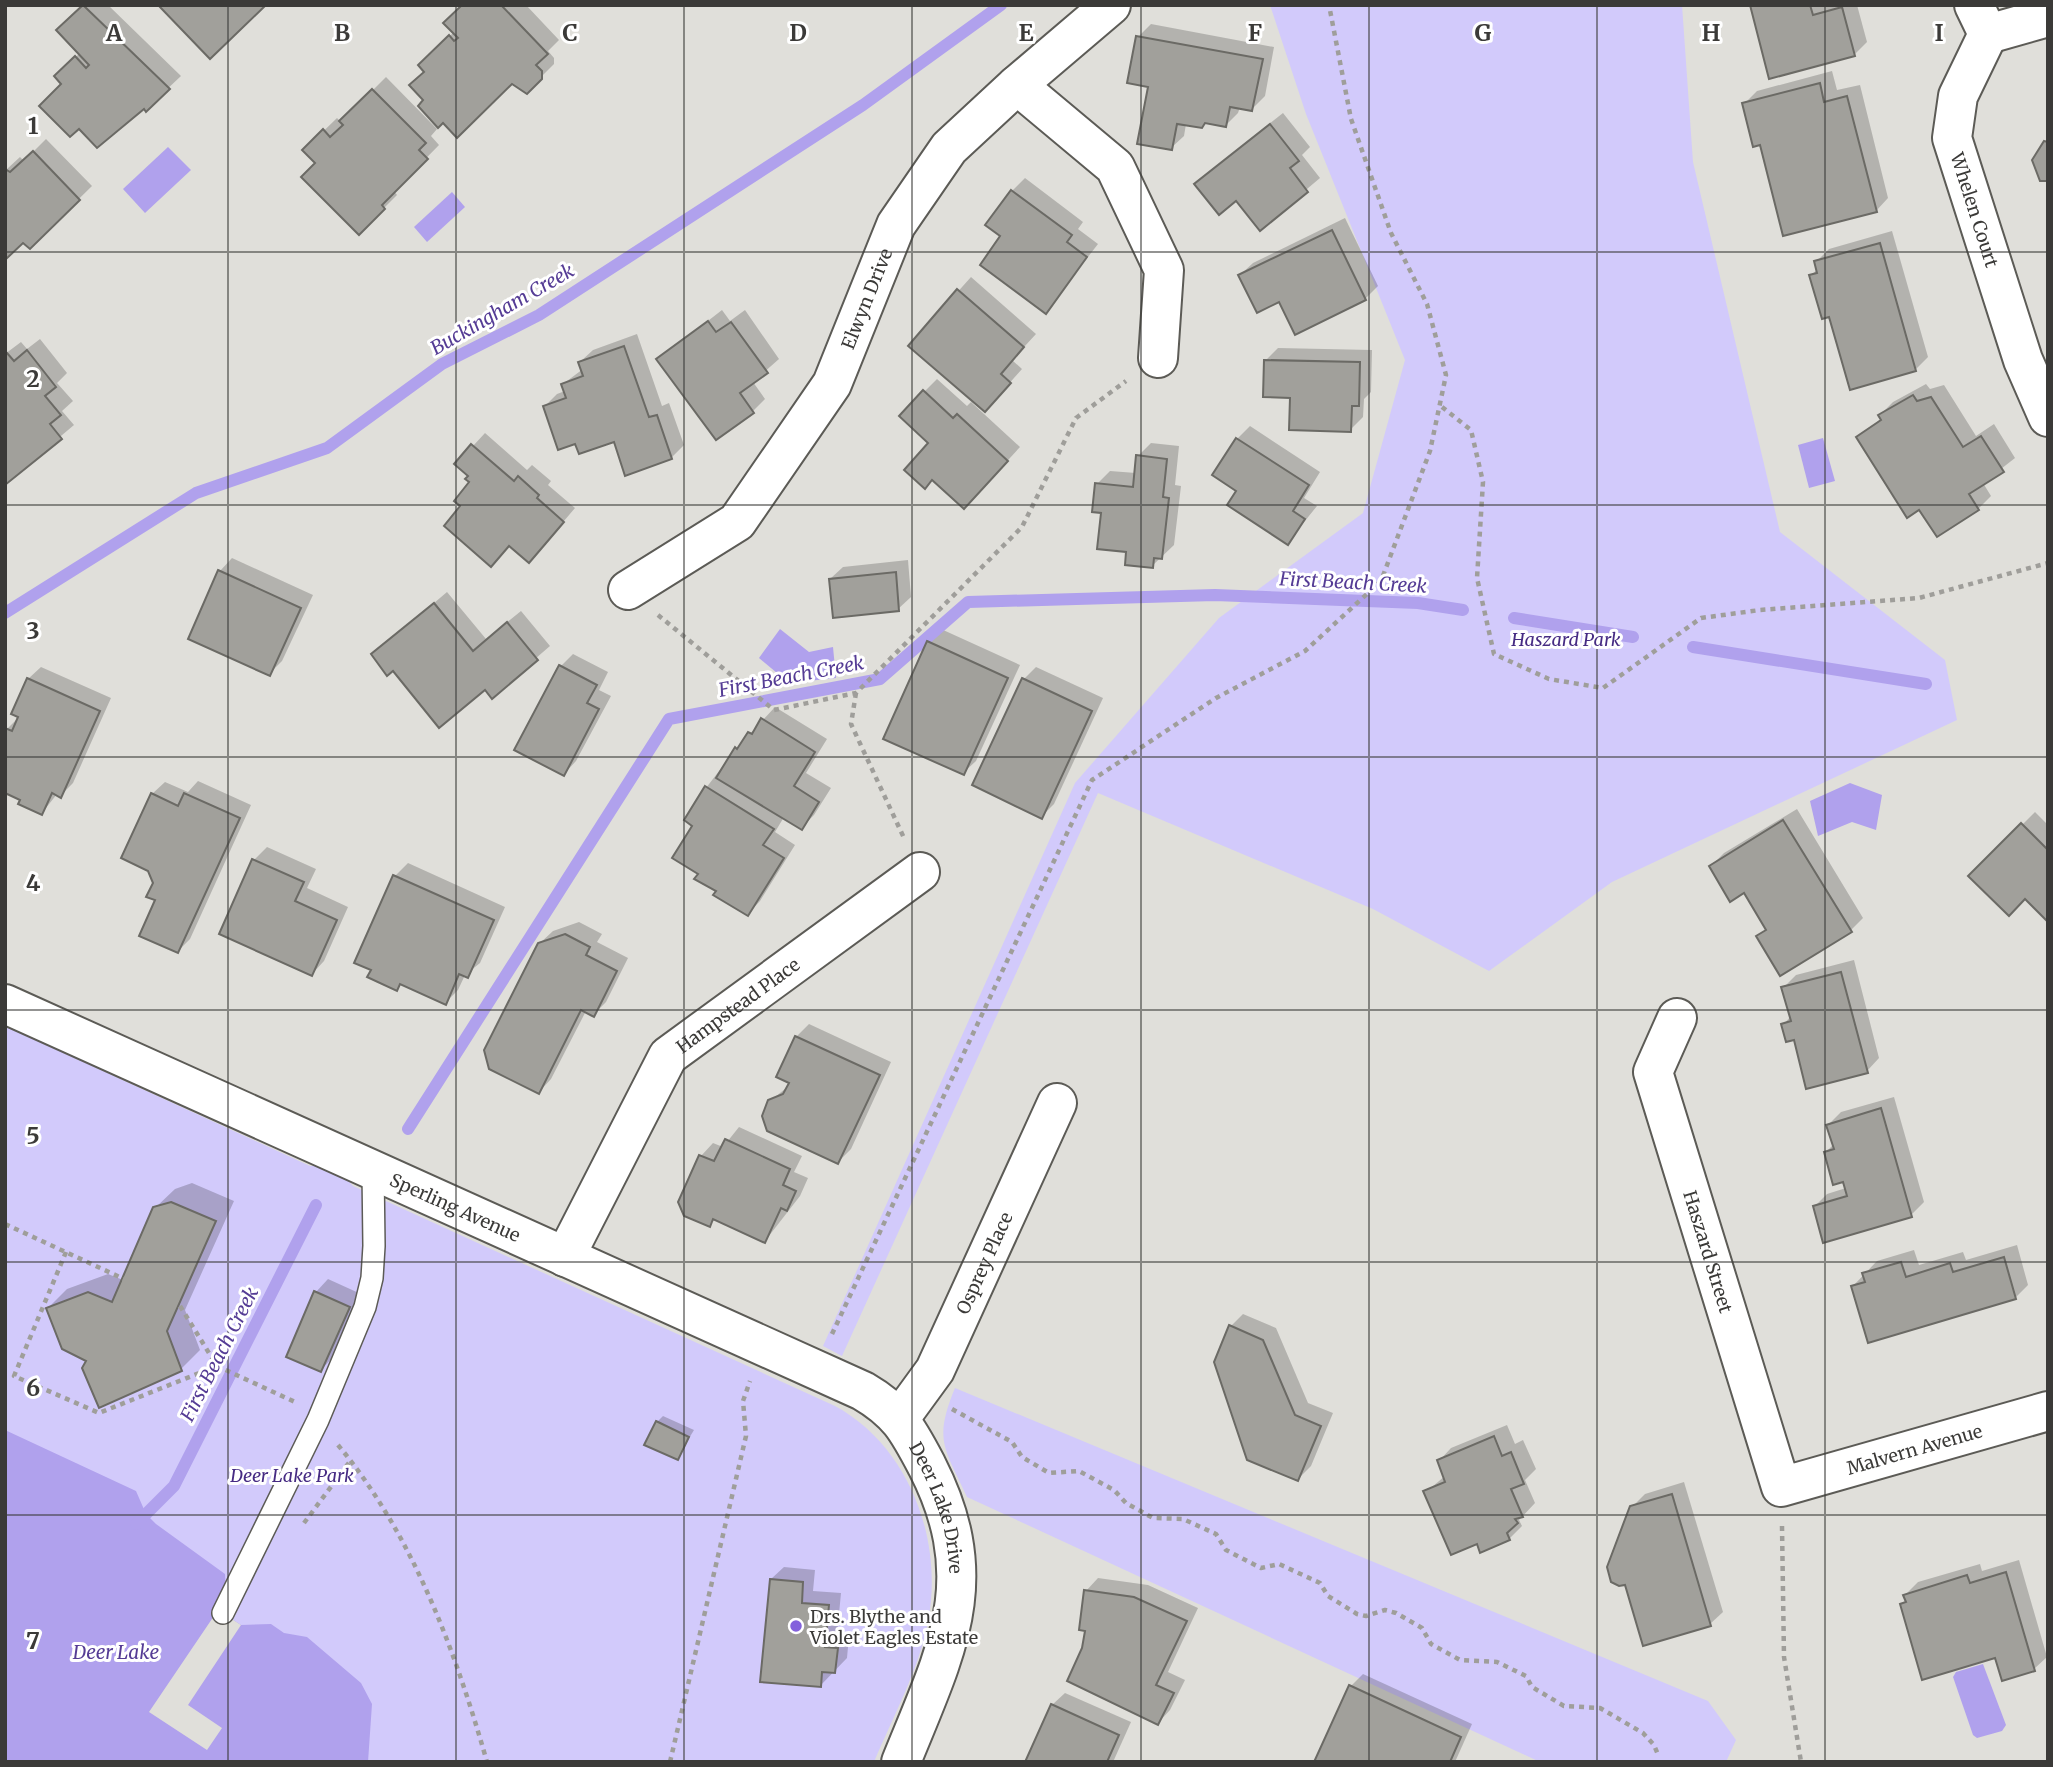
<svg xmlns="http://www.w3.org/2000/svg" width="2053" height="1767" font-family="Merriweather,serif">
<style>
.green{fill:#d2cafb}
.water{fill:#b0a1ed}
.pier{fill:#e0dfda}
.shadow{fill:#0003}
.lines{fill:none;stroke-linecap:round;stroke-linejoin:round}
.stream{stroke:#b0a1ed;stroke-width:12}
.building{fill:#a1a09b;stroke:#6b6a65;stroke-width:2}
.lane-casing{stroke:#5c5b56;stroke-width:24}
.street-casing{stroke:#5c5b56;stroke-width:42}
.path{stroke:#9f9e9a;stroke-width:4.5;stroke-dasharray:5 5;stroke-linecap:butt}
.lane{stroke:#fff;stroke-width:21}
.street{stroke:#fff;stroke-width:38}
.grid{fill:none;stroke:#3b3a38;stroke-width:2;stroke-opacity:0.55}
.poi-dot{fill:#8361dc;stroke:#fff;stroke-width:2.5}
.labels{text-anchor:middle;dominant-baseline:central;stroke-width:6;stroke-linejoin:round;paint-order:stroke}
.street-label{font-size:18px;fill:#3b3a38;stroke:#fff}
.park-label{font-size:18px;font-style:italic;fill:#462b83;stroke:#fff}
.poi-label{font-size:18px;fill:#3b3a38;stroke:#fff;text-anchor:start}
.water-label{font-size:19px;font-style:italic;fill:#553c95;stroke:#fff}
.grid-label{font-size:23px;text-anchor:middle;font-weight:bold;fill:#3b3a38;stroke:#fff;stroke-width:6;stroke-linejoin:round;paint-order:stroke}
</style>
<rect width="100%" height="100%" fill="#e0dfda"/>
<g class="green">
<polygon points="1270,5 1682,5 1693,162 1780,532 1945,660 1957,720 1612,882 1489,971 1373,909 1098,793 842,1356 823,1346 1075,783 1219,618 1363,513 1405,360 1306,114"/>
<path d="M5 1026 310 1166 333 1164 353 1186 835 1406C909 1446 944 1540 928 1622 919 1669 893 1717 874 1762H5Z"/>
<path d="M955 1388 1708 1701 1736 1740 1726 1762H1540L967 1497C945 1448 933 1441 955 1388Z"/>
</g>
<g class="water">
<polygon points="168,147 191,170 145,213 123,189"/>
<polygon points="452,192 465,207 427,242 414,227"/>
<polygon points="1823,438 1835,481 1809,488 1798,445"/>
<polygon points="780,629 809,652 833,647 836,678 789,683 759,658"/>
<polygon points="1850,783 1882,795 1876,830 1852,822 1818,836 1810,801"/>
<polygon points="5,1430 136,1491 146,1514 156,1524 225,1574 226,1591 218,1610 241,1625 271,1624 284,1633 307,1637 361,1683 372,1704 368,1762 5,1762"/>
<polygon points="1983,1664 2006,1725 2002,1731 1977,1738 1973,1735 1953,1677 1956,1672"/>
</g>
<polygon class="pier" points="218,1610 241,1625 188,1705 222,1728 207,1750 149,1712"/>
<g class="shadow">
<polygon points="83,5 108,5 181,76 146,109 63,84 56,76 80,53"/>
<polygon points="464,5 526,5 559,40 548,51 554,58 554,64 527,91 512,82 425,100 426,71 420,65 454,32"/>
<polygon points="1752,5 1857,5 1867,42 1854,55"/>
<polygon points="1151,24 1274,47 1265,96 1252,109 1240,107 1238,113 1226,125 1206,122 1186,124 1184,136 1171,148 1150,86 1138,37"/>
<polygon points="1832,71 1837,90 1860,85 1888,198 1876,211 1761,143 1744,104 1757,91"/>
<polygon points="386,77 437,129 431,136 439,145 394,191 397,195 359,233 317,163 304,150 337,118 341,122"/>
<polygon points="1283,113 1310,147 1302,155 1320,178 1261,228 1209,172"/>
<polygon points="46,139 92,186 30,247 23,240 5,258 5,167 7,169 20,157 24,161"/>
<polygon points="1025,178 1083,222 1078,229 1098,244 1046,311 1003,235 1012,191"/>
<polygon points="1345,218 1378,286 1365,299 1280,300 1240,275 1253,263"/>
<polygon points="1892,231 1928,357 1915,370 1830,314 1811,275 1818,269 1816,262 1829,249"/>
<polygon points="971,277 1036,334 1012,360 1022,369 997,397 910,345"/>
<polygon points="722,310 730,321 745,310 779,359 753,382 765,399 753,411 659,359"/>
<polygon points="637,334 662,406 669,403 684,445 671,458 615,440 576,441 545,406 557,394 565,391 563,384 583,369 580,362 593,350"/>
<polygon points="40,339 67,373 57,383 73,401 62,411 74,425 5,483 5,354 21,342 27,349"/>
<polygon points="1278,348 1372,350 1371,392 1364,399 1363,417 1350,430 1292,396 1266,360"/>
<polygon points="937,379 967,406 971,402 1020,447 977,494 930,443 924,392"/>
<polygon points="1926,384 1930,389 1944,385 1976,436 1994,424 2015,458 1983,483 1991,496 1978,509 1920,507 1858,438 1882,418 1880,415 1893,402"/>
<polygon points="1250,426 1320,472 1304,498 1317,506 1288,542 1239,490 1214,474 1237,439"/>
<polygon points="485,433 527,470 532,465 551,481 548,485 575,508 541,548 462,506 472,482 473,446"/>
<polygon points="1151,443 1179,446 1175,485 1181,486 1174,545 1152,566 1128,551 1103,512 1097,484 1110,471 1136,473 1138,456"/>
<polygon points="232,558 313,595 282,661 269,674 220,571"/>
<polygon points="908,560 911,597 898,609 830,579 843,567"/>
<polygon points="447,592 486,639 521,611 550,646 492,696 485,688 393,669 373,655"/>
<polygon points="941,629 1020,665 976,761 963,773 929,642"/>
<polygon points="573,654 608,672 599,690 611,696 576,761 564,774 561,666"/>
<polygon points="41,667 111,698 73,783 60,796 57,794 42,813 7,729 20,716 28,679"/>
<polygon points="1036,667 1103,698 1054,804 1042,816 1024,679"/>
<polygon points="775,707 827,739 806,773 831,788 814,815 801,828 784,817 775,832 795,845 760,901 748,914 700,874 694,825 706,788 736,749"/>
<polygon points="198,781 251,805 190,939 178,951 157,899 152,794 165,782 188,792"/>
<polygon points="1797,809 1863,918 1850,931 1758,937 1767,928 1744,891 1711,866 1724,853"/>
<polygon points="2035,812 2048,825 2048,920 2025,897 1971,876"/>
<polygon points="267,847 316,869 307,888 348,907 324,961 312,974 221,933 254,860"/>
<polygon points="408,863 505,907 480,963 465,975 458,990 445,1003 402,983 396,988 395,876"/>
<polygon points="579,922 602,934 597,942 628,958 606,1002 593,1015 586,1011 551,1079 539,1092 539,944 553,931"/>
<polygon points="1854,960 1879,1058 1867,1071 1783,1025 1791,1016 1783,988 1796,975"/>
<polygon points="809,1024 891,1062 851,1149 838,1162 770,1101 790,1085 796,1037"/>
<polygon points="1894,1097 1924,1202 1911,1215 1815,1206 1827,1194 1846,1188 1826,1152 1834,1144 1828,1125 1841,1112"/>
<polygon points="739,1127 802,1156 794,1172 808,1178 800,1196 765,1241 716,1219 709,1225 701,1156 713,1143 723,1147"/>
<polygon points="192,1183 234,1201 185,1310 200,1350 181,1369 88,1361 48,1308 67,1289 108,1274 123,1280 155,1208 175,1189"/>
<polygon points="2017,1245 2028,1285 2015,1298 1853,1286 1877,1261 1914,1250 1919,1265 1963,1252 1966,1260"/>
<polygon points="328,1279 361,1294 333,1357 321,1370 316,1292"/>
<polygon points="1243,1314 1276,1328 1308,1403 1333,1413 1311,1466 1298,1479 1231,1326"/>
<polygon points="663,1416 694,1430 677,1458 657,1422"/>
<polygon points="1507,1425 1515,1444 1523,1440 1536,1469 1525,1480 1535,1503 1519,1520 1522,1526 1509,1539 1477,1542 1426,1492 1445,1476 1439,1461 1451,1448"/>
<polygon points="1684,1482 1723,1612 1710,1624 1632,1507 1645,1494"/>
<polygon points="2019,1560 2047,1657 2034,1669 1902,1604 1907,1600 1905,1595 1918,1582 1980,1564 1982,1571"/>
<polygon points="784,1567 815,1570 813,1591 841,1593 837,1635 849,1636 847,1658 820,1686 771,1579"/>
<polygon points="1098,1578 1148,1585 1198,1608 1168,1672 1185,1680 1170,1710 1158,1723 1084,1648 1086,1591"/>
<polygon points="1363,1674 1472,1724 1455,1762 1316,1762 1351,1686"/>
<polygon points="1065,1693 1131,1722 1113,1762 1027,1762 1052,1705"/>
</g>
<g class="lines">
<g class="stream">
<polyline points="5,613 196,493 327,448 442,364 539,315 863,105 1001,5"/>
<polyline points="1514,618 1633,637"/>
<polyline points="1693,647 1926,684"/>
<polyline points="408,1129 669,719 880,679 968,602 1215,595 1418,603 1463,610"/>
<polyline points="136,1524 174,1486 316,1205"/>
</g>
</g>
<g class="building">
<polygon points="83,5 170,89 146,112 144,109 97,148 79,129 70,137 39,106 61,84 54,76 75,56 86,68 89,65 56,30"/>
<polygon points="158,5 266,5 210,59"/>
<polygon points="462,5 501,5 548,54 536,65 542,71 542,79 527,94 512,84 457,138 443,123 438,128 418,106 423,100 409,85 424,72 418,65 449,35 454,41 458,38 443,23"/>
<polygon points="1750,5 1810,5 1813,15 1842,7 1855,56 1769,79"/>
<polygon points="1136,36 1263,59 1252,111 1230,107 1226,127 1205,123 1202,128 1177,124 1172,150 1137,144 1148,87 1127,83"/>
<polygon points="1820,83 1824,102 1847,96 1877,212 1783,236 1760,145 1753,147 1742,103"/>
<polygon points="372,89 426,143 419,150 428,159 382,205 385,209 359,235 301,177 315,163 302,150 323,129 330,137 343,125 339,121"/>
<polygon points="1270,124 1299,161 1290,168 1308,192 1260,231 1236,201 1219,215 1194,184"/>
<polygon points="2044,141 2048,142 2048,181 2040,181 2032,160"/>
<polygon points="33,151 80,200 30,249 23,243 5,260 5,169 10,172"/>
<polygon points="1011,190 1072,235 1067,242 1087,257 1046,314 980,265 1000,236 985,225"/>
<polygon points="1332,230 1366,300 1295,335 1279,302 1257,313 1238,275"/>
<polygon points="1880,243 1916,371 1850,390 1829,317 1822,319 1809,275 1817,273 1814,261"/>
<polygon points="957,289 1024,347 1001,374 1011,383 985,412 908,346"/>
<polygon points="708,321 716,332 731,322 768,373 740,393 754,413 716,440 656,359"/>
<polygon points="624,346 649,417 657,415 672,459 625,476 614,442 579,454 575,444 558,450 543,406 566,398 561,384 583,376 578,362"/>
<polygon points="27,350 56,387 45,396 61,415 50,424 62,439 5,485 5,355 7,353 14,361"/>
<polygon points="1264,360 1360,362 1359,406 1352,406 1351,432 1289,430 1290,398 1263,397"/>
<polygon points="923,390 953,418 957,414 1008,461 964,509 932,480 925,489 904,470 928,443 899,416"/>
<polygon points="1913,395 1917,401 1931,397 1963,447 1981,436 2004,472 1969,494 1979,510 1937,537 1919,510 1907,518 1856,437 1881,420 1878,415"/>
<polygon points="1236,438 1309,485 1293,511 1305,519 1288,545 1227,505 1236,491 1212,475"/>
<polygon points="471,444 514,481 518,476 539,495 537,498 564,522 529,563 509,546 491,567 444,526 460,506 454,501 469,482 465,479 468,476 454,464"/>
<polygon points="1136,455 1167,459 1163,497 1169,498 1162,559 1154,558 1153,568 1125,565 1126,552 1097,549 1101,513 1092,512 1095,483 1133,487"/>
<polygon points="218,570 301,608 270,676 188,639"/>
<polygon points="896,572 899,611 833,618 829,579"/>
<polygon points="434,603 473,651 507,622 538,660 492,699 485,690 439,728 393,671 387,676 371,654"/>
<polygon points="927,641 1008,678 964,775 883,739"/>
<polygon points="559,665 597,685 587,703 599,709 564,776 514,750"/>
<polygon points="27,678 100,711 61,798 52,793 42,815 18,804 20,800 5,793 5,728 12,731 18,717 11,714"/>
<polygon points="1022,678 1092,711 1042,819 972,785"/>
<polygon points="761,718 815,752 794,786 819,802 802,830 716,778 735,747 737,749 748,732 752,734"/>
<polygon points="705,786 774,829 763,845 784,858 748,916 713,895 716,891 694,879 698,874 672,858 692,826 684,820"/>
<polygon points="151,793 178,806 184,793 240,818 178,953 139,936 155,900 146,897 153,883 148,871 121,858"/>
<polygon points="1783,820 1852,932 1780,976 1756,936 1766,930 1744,893 1730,902 1709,866"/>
<polygon points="2021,823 2048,850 2048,922 2025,899 2009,916 1968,876"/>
<polygon points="252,859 304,882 295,901 337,920 312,976 219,934"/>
<polygon points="393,875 494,920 468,978 459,974 446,1005 400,984 397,991 367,977 371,970 354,963"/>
<polygon points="565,934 590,947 586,955 617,971 594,1017 581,1010 539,1094 489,1069 484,1050 538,943"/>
<polygon points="1841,972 1868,1073 1806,1089 1794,1040 1786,1042 1781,1024 1791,1021 1781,987"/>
<polygon points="795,1036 880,1075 838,1164 767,1131 762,1116 768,1100 783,1094 789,1083 776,1077"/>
<polygon points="1881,1108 1912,1217 1823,1243 1813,1206 1847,1196 1843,1182 1833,1185 1824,1152 1834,1149 1826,1125"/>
<polygon points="725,1139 790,1169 783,1185 796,1191 787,1211 781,1208 765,1243 713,1219 710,1227 684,1216 678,1202 699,1155 714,1161"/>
<polygon points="171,1202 216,1221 167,1331 182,1371 99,1408 82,1368 86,1361 62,1349 46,1308 88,1292 112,1302 153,1207"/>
<polygon points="2004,1257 2016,1299 1868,1343 1851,1286 1865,1282 1862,1273 1901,1262 1906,1277 1950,1263 1953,1272"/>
<polygon points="314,1291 350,1307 321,1372 286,1357"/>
<polygon points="1229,1325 1263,1340 1295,1415 1321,1426 1298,1481 1247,1460 1214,1362"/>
<polygon points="656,1421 689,1437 678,1460 644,1445"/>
<polygon points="1494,1436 1502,1456 1511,1452 1524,1484 1511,1489 1523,1517 1515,1519 1518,1523 1507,1533 1510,1540 1480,1553 1477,1544 1451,1555 1423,1491 1445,1482 1437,1460"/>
<polygon points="1672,1494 1711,1626 1643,1646 1625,1585 1619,1586 1611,1582 1607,1567 1630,1506"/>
<polygon points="2006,1572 2035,1671 2002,1681 1995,1658 1922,1680 1900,1604 1906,1602 1903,1595 1967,1575 1970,1583"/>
<polygon points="770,1579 803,1582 802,1603 829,1605 825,1647 838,1648 835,1673 822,1672 821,1687 760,1682"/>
<polygon points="1084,1590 1134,1597 1187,1621 1156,1685 1174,1693 1158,1725 1067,1681 1082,1648 1085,1631 1079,1630"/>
<polygon points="1349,1685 1461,1737 1450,1762 1314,1762"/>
<polygon points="1051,1704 1119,1735 1107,1762 1025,1762"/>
</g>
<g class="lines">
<defs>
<polyline id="lane" points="223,1613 318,1420 365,1307 372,1278 374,1246 373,1170"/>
<g id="street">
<path id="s1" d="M1974 5 1988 34 1958 96 1952 138 2023 360 2048 417"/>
<polyline points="1988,34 2048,17"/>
<polyline points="1017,85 1115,167 1164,270 1158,358"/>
<path id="s2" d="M628 590 737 522 832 384 896 225 949 148 1017 85 1111 5"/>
<path id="s3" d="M5 1004 863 1391C899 1412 908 1430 927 1466 986 1581 945 1653 901 1762"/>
<path id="s4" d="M1677 1018 1653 1072 1781 1487 2048 1411"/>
<path id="s5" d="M565 1257 668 1056 920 872"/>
<path id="s6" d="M900 1418 935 1370 1057 1103"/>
</g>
</defs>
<use href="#lane" class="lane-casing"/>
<use href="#street" class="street-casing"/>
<g class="path">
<polyline points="1442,407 1471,430 1483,482 1477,578 1494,654 1549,679 1603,688 1701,618 1760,610 1919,598 2048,563"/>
<polyline points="658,615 774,710 856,693 1022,527 1076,418 1126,381"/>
<polyline points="856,693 851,724 904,838"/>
<polyline points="5,1224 124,1279"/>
<polyline points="66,1252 14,1376 99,1413 217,1366"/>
<polyline points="180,1306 217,1366 295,1402"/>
<polyline points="832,1334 1092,780 1216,698 1305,651 1381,581 1430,451 1446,375 1427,304 1391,233 1351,119 1329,5"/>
<polyline points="952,1409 1012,1442 1022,1457 1049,1473 1079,1471 1114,1490 1126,1503 1153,1518 1183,1519 1216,1534 1226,1550 1255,1565 1261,1568 1279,1564 1320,1583 1328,1596 1357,1614 1366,1616 1385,1610 1396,1613 1422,1628 1431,1644 1460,1660 1497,1662 1526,1676 1532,1687 1564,1706 1600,1708 1643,1733 1654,1745 1659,1757"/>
<path d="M338 1445C413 1535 455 1650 487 1762"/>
<polyline points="304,1523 351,1460"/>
<polyline points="1782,1526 1784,1657 1801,1762"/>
<polyline points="670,1762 746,1436 743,1401 750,1381"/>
</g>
<use href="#lane" class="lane"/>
<use href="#street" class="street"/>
</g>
<path class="grid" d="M228 5V1762M456 5V1762M684 5V1762M912 5V1762M1141 5V1762M1369 5V1762M1597 5V1762M1825 5V1762M5 252H2048M5 505H2048M5 757H2048M5 1010H2048M5 1262H2048M5 1515H2048"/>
<circle class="poi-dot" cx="796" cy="1626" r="7"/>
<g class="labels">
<g class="street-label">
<text stroke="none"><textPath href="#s1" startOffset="219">Whelen Court</textPath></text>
<text stroke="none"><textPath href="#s2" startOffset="388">Elwyn Drive</textPath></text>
<text stroke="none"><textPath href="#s5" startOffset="312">Hampstead Place</textPath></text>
<text stroke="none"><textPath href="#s3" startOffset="494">Sperling Avenue</textPath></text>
<text stroke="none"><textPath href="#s4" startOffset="247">Haszard Street</textPath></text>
<text stroke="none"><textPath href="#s6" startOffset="177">Osprey Place</textPath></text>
<text stroke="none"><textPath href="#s4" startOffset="632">Malvern Avenue</textPath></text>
<text stroke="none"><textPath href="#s3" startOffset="1085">Deer Lake Drive</textPath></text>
</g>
<g class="park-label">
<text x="1566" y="639">Haszard Park</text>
<text x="292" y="1475">Deer Lake Park</text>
</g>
<g class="poi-label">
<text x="810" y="1616">Drs. Blythe and<tspan x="810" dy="21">Violet Eagles Estate</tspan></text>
</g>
<g class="water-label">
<text transform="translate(502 309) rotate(-30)">Buckingham Creek</text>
<text transform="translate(1353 582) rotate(3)">First Beach Creek</text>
<text transform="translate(791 676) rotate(-11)">First Beach Creek</text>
<text transform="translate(219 1354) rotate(-63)">First Beach Creek</text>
<text x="116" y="1652">Deer Lake</text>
</g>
</g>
<g class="grid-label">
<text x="114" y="41">A</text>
<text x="342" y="41">B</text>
<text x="570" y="41">C</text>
<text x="798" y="41">D</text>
<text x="1026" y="41">E</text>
<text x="1255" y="41">F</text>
<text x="1483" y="41">G</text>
<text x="1711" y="41">H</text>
<text x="1939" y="41">I</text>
<text x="33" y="134">1</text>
<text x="33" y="387">2</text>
<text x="33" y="639">3</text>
<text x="33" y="891">4</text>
<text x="33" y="1144">5</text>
<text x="33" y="1396">6</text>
<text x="33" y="1649">7</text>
</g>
<rect width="2053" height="1767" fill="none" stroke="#3b3a38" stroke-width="14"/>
</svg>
